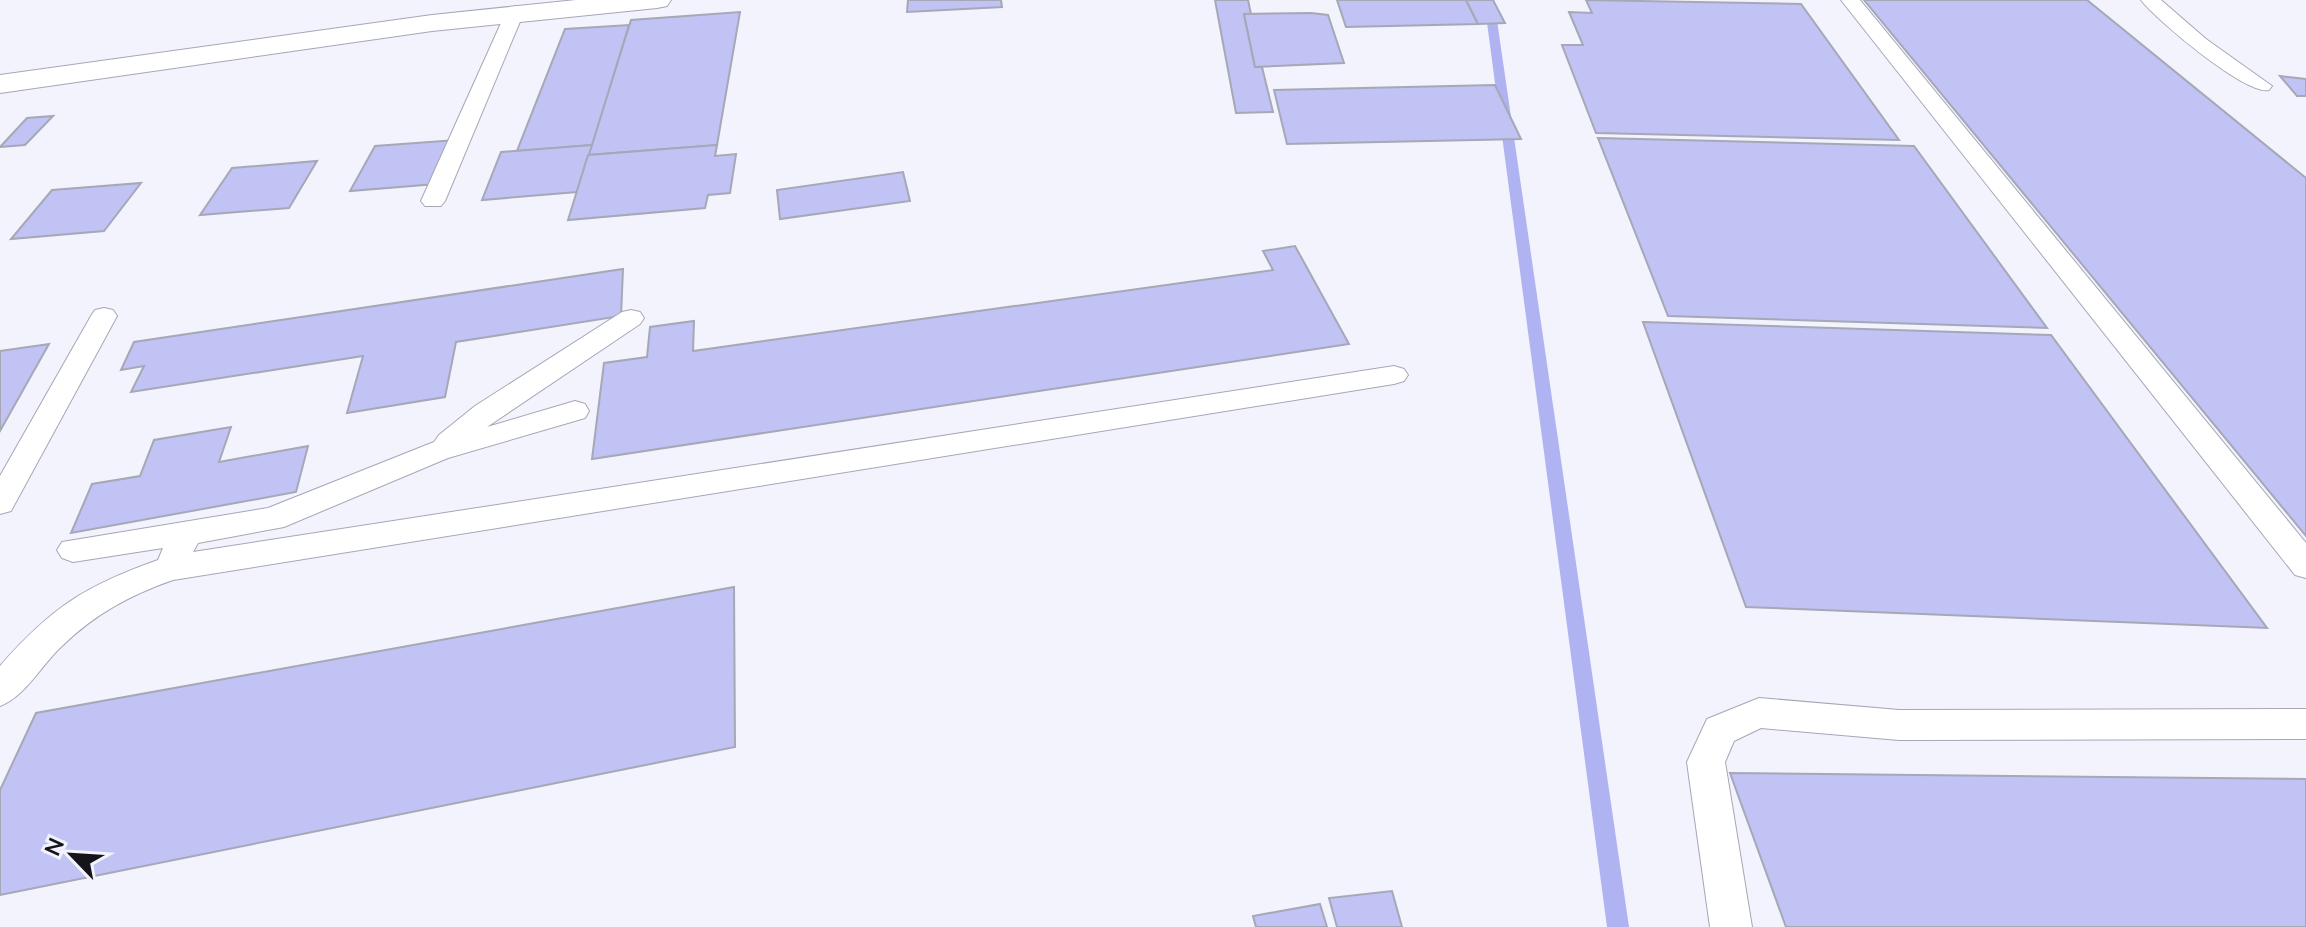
<svg xmlns="http://www.w3.org/2000/svg" width="2306" height="927" font-family="'Nunito Sans',sans-serif">
<style>
.lines{fill:none;stroke-linecap:round;stroke-linejoin:round}
.stream{fill:#b0b3f2;fill-rule:evenodd}
.building{fill:#c0c3f3;stroke:#a6a7b7;stroke-width:2}
.service-casing{stroke:#a5a7b6;stroke-width:2}
.minor-casing{stroke:#a5a7b6;stroke-width:2}
.service{fill:#fff;fill-rule:evenodd}
.minor{fill:#fff;fill-rule:evenodd}
</style>
<rect width="100%" height="100%" fill="#f3f3fd"/>
<g class="lines">
<polygon class="stream" points="1484,0 1494,0 1629,927 1607,927"/>
</g>
<g class="building">
<polygon points="908,0 1001,0 1002,7 907,12"/>
<polygon points="1215,0 1248,0 1251,14 1244,14 1255,67 1262,67 1273,112 1236,113"/>
<polygon points="1337,0 1466,0 1478,24 1346,27"/>
<polygon points="1466,0 1493,0 1505,23 1478,24"/>
<polygon points="1586,0 1801,4 1899,140 1596,133 1562,45 1583,45 1569,12 1592,13"/>
<polygon points="1864,0 2087,0 2306,178 2306,536"/>
<polygon points="740,12 717,145 588,155 631,20"/>
<polygon points="1311,13 1328,15 1344,63 1255,67 1244,14"/>
<polygon points="629,25 592,145 517,151 565,29"/>
<polygon points="2280,76 2306,79 2306,96 2297,96"/>
<polygon points="1495,85 1521,139 1287,144 1274,90"/>
<polygon points="53,116 25,145 0,147 27,118"/>
<polygon points="1598,138 1914,146 2047,328 1668,316"/>
<polygon points="456,140 436,184 350,191 375,146"/>
<polygon points="592,145 577,192 482,200 501,152"/>
<polygon points="717,145 715,156 736,154 730,193 708,195 705,208 568,220 588,155"/>
<polygon points="317,161 289,208 200,215 232,168"/>
<polygon points="903,172 910,201 780,219 777,190"/>
<polygon points="141,183 104,231 11,239 52,190"/>
<polygon points="1295,246 1349,344 592,459 604,363 647,357 650,327 694,321 693,351 1273,270 1263,251"/>
<polygon points="623,269 621,316 456,342 445,397 347,413 363,356 131,392 144,366 121,370 134,342"/>
<polygon points="1643,322 2051,335 2267,628 1746,607"/>
<polygon points="49,344 0,431 0,351"/>
<polygon points="231,427 219,462 308,446 296,492 71,533 92,484 140,476 154,440"/>
<polygon points="734,587 735,747 0,895 0,790 36,713"/>
<polygon points="1730,773 2306,779 2306,927 1786,927"/>
<polygon points="1392,891 1402,927 1337,927 1329,898"/>
<polygon points="1320,904 1327,927 1256,927 1253,916"/>
</g>
<g class="lines">
<defs>
<g id="service">
<polygon points="1841,0 1860,0 2306,543 2306,578 2295,575"/>
<path d="M2141 0H2161L2206 39 2272 86 2269 90C2247 96 2156 20 2141 0Z"/>
<polygon points="515,6 524,12 445,201 441,206 425,206 421,201 506,12"/>
<polygon points="104,308 113,310 117,316 11,511 0,514 0,476 91,316 95,310"/>
<path d="M631 310 640 312 644 318 640 324 487 427 575 401 585 404 589 411 585 418 448 458 284 527 198 543 193 552 1394 366 1404 369 1408 375 1404 381 1394 384 173 580C130 595 95 614 62 646 42 664 25 697 0 706V666C52 607 85 586 158 560L163 548 73 562 62 558 57 550 62 542 268 508 434 442 439 435 475 406 622 312Z"/>
<polygon points="1759,698 1899,710 2306,709 2306,739 1899,740 1761,728 1734,741 1725,762 1752,927 1710,927 1687,762 1707,719"/>
</g>
<polygon id="minor" points="576,0 671,0 667,6 657,8 432,31 0,93 0,75 432,15"/>
</defs>
<use href="#service" class="service-casing"/>
<use href="#minor" class="minor-casing"/>
<use href="#service" class="service"/>
<use href="#minor" class="minor"/>
</g>
<g transform="translate(72 855) rotate(295)" stroke="#f3f3fd" stroke-width="6" paint-order="stroke">
<path d="M0-6L14 30L0 20L-14 30Z" fill="#14141a"/>
<text y="-12" font-size="22" font-weight="bold" text-anchor="middle" fill="#14141a">N</text>
</g>
</svg>
